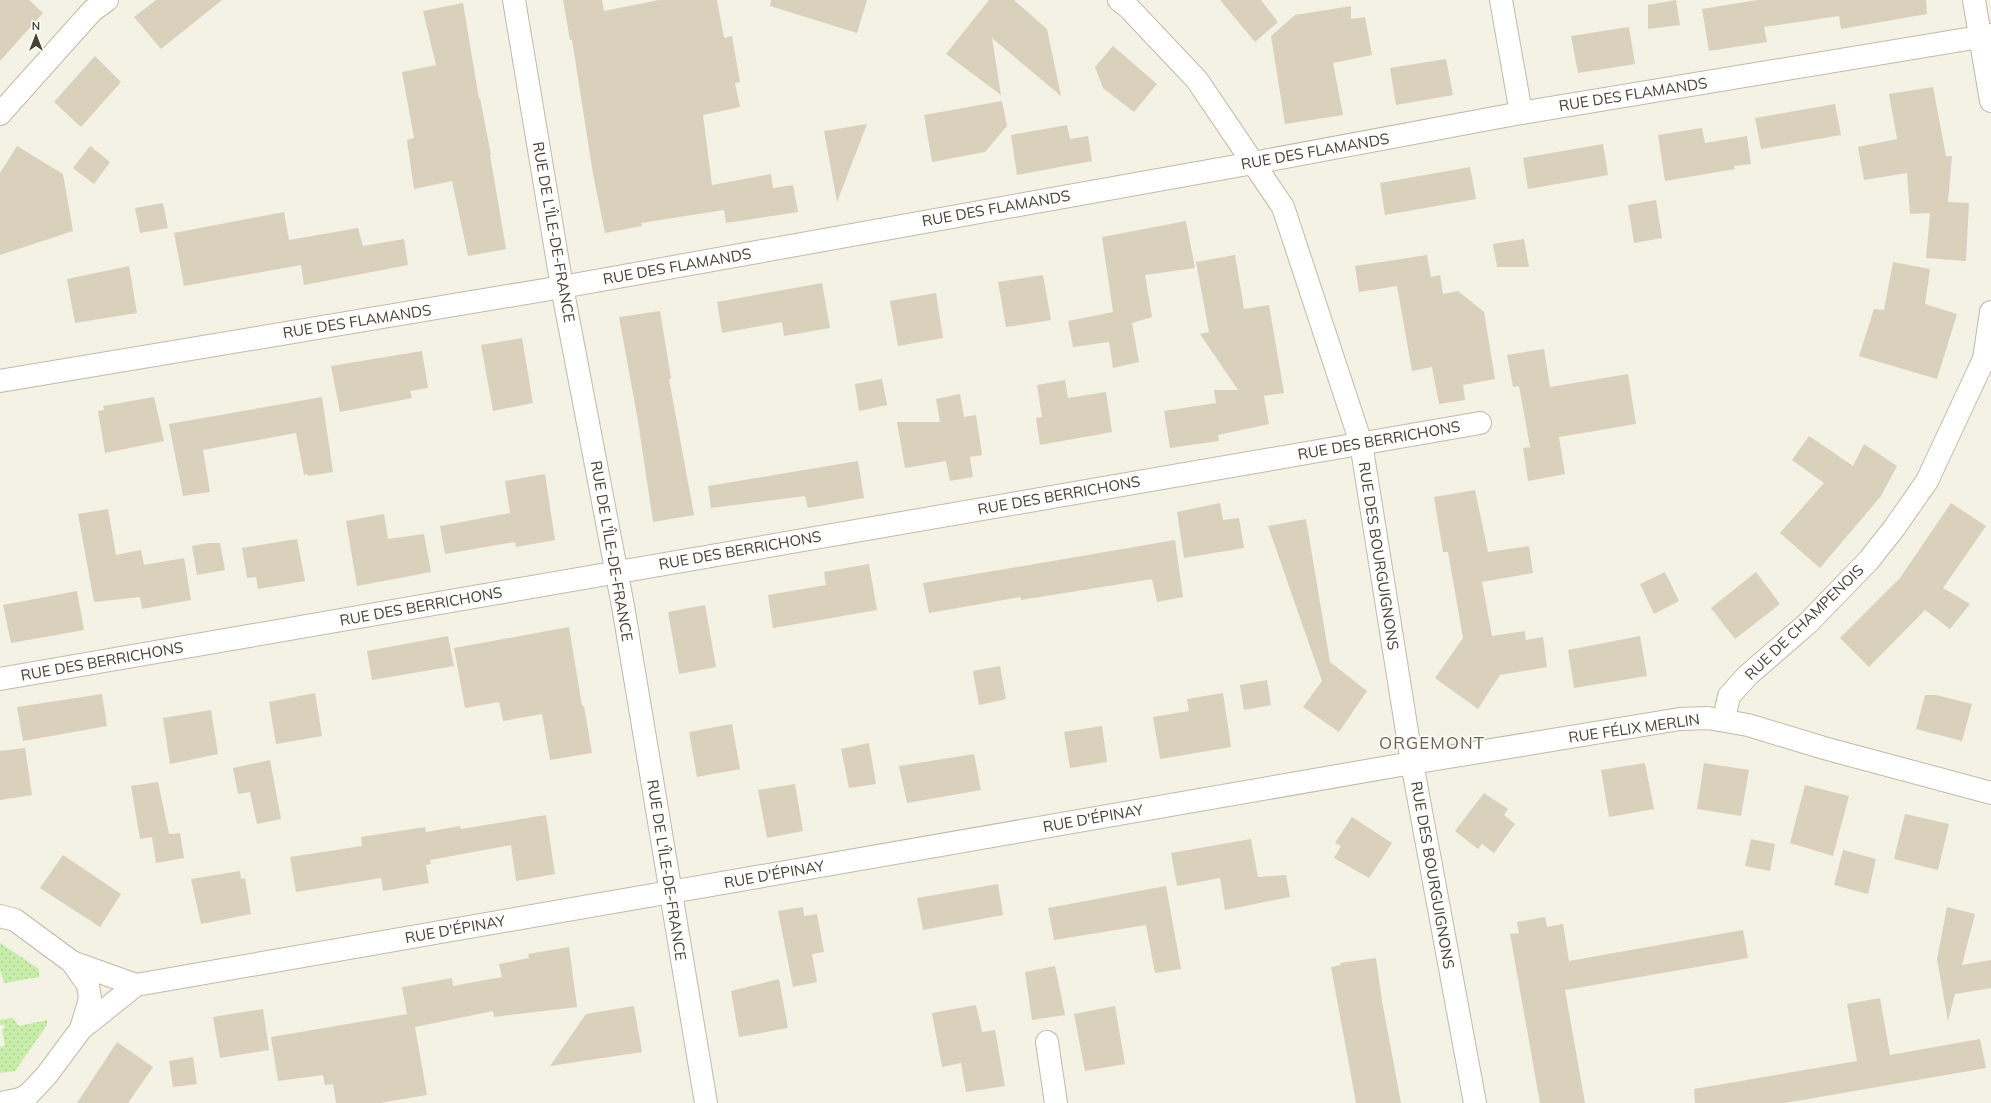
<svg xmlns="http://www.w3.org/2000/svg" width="1991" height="1103" font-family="Mulish,sans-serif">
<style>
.grass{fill:url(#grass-dots)}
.building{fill:#dad1bc}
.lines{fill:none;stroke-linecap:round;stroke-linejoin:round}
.minor-casing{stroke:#c0baa7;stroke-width:24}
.minor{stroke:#fff;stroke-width:22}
.labels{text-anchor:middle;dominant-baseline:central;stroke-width:3;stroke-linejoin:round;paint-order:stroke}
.street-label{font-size:15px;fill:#474134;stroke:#fff}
.quarter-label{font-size:17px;letter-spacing:1px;fill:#6b614a;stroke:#fff}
</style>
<defs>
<pattern id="grass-dots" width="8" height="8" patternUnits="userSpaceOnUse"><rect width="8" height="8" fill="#c8ecaa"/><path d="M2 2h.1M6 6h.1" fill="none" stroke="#adcc93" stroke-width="1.8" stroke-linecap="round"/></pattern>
</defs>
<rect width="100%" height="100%" fill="#f4f1e5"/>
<g class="grass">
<polygon points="0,943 39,969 39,977 4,983 0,969"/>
<polygon points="13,1018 19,1026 47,1020 47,1025 15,1071 0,1073 0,1047 5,1046 2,1029 5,1028 4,1025 0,1025 0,1020"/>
</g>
<g class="building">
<polygon points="0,0 29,0 43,13 0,61"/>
<polygon points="156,0 222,0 161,49 134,17"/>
<polygon points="563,0 602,0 604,11 659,0 717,0 724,38 732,36 740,82 735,83 740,107 703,115 712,185 771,174 773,188 793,185 798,212 726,223 724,210 641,223 642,226 605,233 593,174 572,40 570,40"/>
<polygon points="771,0 867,0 857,33 770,6"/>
<polygon points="989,0 1014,0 1047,29 1061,96 992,38 1001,95 946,54"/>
<polygon points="1220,0 1261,0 1278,22 1255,42"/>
<polygon points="1676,0 1680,25 1648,29 1648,5"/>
<polygon points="1758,0 1926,0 1927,14 1841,29 1839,16 1764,27 1767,42 1709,51 1702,9"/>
<polygon points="463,3 479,99 480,98 491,155 490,155 506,249 468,256 452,181 414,189 407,140 414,138 402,72 436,65 423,11"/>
<polygon points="1351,6 1351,19 1365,17 1372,55 1333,63 1343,115 1285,124 1271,36 1295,15"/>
<polygon points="1629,27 1635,64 1578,73 1571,36"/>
<polygon points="1113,46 1157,84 1134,112 1103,88 1095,67"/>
<polygon points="95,56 121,82 81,127 54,102"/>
<polygon points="1446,59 1453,95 1396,105 1390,68"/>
<polygon points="1933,87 1946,156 1952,156 1948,202 1969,203 1966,261 1926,258 1930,213 1910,214 1907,173 1864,180 1858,147 1897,139 1889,94"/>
<polygon points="1002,101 1007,126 985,152 932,162 924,115"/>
<polygon points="1835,104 1841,135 1761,149 1755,118"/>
<polygon points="867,124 837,202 824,131"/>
<polygon points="1067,125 1070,139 1088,136 1092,161 1017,175 1011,135"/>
<polygon points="1702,128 1705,143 1747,136 1751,164 1734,166 1735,169 1665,181 1658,135"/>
<polygon points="1603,144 1608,175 1528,189 1523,158"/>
<polygon points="17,146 63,174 73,231 0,255 0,173"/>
<polygon points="90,146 110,162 94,184 73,168"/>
<polygon points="1470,167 1476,199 1385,215 1380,183"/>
<polygon points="1656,200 1662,238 1634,243 1628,205"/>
<polygon points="163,203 168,228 140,233 135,208"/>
<polygon points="284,212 289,240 358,228 363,246 404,239 408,265 304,285 301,265 184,286 174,233"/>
<polygon points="1186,221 1195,268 1145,275 1152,317 1132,323 1139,362 1113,368 1109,342 1073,347 1068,321 1113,312 1102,237"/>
<polygon points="1524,239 1529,267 1497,267 1493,244"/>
<polygon points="1235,255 1244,309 1269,305 1284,393 1264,396 1269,424 1218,435 1219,441 1170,448 1164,411 1216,403 1214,390 1238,390 1200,334 1209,332 1196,262"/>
<polygon points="1427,255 1431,277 1440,275 1443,294 1458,291 1484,312 1495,379 1463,385 1465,400 1439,404 1432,367 1412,371 1397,286 1359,292 1355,266"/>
<polygon points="1893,262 1930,269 1925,304 1957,314 1937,379 1859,356 1874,309 1884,310"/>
<polygon points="129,266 137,313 75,323 67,279"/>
<polygon points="1043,275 1051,320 1006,327 998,282"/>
<polygon points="822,283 830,328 784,336 782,322 722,333 717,302"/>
<polygon points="936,293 943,338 898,346 890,301"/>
<polygon points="660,311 671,378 669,379 694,515 653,522 638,421 619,317"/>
<polygon points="522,338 533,403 493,411 481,345"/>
<polygon points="1544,349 1550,387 1628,374 1636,424 1559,437 1565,474 1528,481 1523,448 1530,447 1519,386 1513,387 1507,355"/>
<polygon points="422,351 428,388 410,391 412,398 340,412 331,366"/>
<polygon points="882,379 887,405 859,411 855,384"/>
<polygon points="1065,380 1068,398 1106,392 1112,432 1040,445 1036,418 1042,417 1037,385"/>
<polygon points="960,394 964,417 976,415 982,455 970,457 973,477 950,481 946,461 905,468 897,422 940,422 936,399"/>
<polygon points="154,397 164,441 105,453 98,411 104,410 103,406"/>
<polygon points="322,397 333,472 308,476 307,474 304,475 296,433 203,450 210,492 183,496 169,424"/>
<polygon points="1809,436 1853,466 1864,444 1897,466 1881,496 1820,568 1780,533 1824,483 1792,460"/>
<polygon points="858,461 864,498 808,508 805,496 711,508 708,486"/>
<polygon points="545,474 555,540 516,547 515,542 445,554 440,526 510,513 505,481"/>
<polygon points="1475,490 1488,552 1529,546 1533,573 1482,582 1492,636 1525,631 1526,640 1543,637 1547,667 1500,675 1478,709 1435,678 1463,638 1448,552 1443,552 1434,497"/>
<polygon points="1220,503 1223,520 1239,518 1244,548 1184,558 1177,512"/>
<polygon points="1951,503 1986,526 1943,588 1970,604 1950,629 1925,610 1869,667 1840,638 1900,578"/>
<polygon points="108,509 116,555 141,550 144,565 184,558 191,600 142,609 140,597 94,602 78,514"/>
<polygon points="384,514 388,539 424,534 431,572 357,586 346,521"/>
<polygon points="1306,519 1330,662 1367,691 1339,732 1303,707 1322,681 1268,526"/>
<polygon points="297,539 305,581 258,589 256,577 247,578 242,548"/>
<polygon points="1175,540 1183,597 1157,602 1152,579 1021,600 1021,597 929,613 923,583"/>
<polygon points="209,543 220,543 225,570 197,575 192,546"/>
<polygon points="869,564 877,610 773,628 768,595 826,585 824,572"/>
<polygon points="1665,572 1679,601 1654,614 1640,584"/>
<polygon points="1756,572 1780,604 1735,639 1711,608"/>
<polygon points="77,591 84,630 11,643 3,605"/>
<polygon points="705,605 716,667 679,674 668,612"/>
<polygon points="569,627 582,706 584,706 592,753 550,760 542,714 503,721 499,702 465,708 454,648"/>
<polygon points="448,636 454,666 372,680 367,651"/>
<polygon points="1640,636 1647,676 1574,688 1568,650"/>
<polygon points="1000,666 1006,699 979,705 973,671"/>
<polygon points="1267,680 1271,705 1244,710 1240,685"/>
<polygon points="315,693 322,736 276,744 269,702"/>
<polygon points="1223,693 1231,747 1160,759 1153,717 1189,711 1187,699"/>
<polygon points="102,694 107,726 23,741 17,707"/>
<polygon points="1925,695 1936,695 1972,704 1962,741 1916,729"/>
<polygon points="211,710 218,754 170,764 163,718"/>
<polygon points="732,724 740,769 697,777 689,732"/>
<polygon points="1102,726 1107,762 1070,768 1064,732"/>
<polygon points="869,743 876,784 849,788 841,749"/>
<polygon points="25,748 32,795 0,800 0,751"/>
<polygon points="974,754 981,790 907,803 899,766"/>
<polygon points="270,760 281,819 257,824 250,792 238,794 233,768"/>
<polygon points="1645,763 1654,809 1609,817 1601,770"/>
<polygon points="1704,763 1749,770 1741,816 1697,809"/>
<polygon points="158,782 169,834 180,833 184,858 156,863 152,837 140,839 131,786"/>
<polygon points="795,784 803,831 767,838 758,790"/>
<polygon points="1805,785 1849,796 1833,856 1790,843"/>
<polygon points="1484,793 1508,809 1504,815 1515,824 1494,853 1482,844 1478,849 1455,831"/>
<polygon points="1905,814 1949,824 1938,870 1894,859"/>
<polygon points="546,815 555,874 516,881 511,845 430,860 431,864 426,865 429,883 383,891 381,878 296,892 290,857 362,846 361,837 425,827 426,832 460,826 461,829"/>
<polygon points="1352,817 1392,843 1369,878 1334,858 1341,846 1335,843"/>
<polygon points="1251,839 1258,877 1286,875 1290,897 1225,910 1220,878 1177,886 1171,853"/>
<polygon points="1751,839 1775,844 1770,871 1745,866"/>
<polygon points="1843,850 1876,859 1868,894 1834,885"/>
<polygon points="63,855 121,894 100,927 40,888"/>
<polygon points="240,871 241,879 245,878 251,914 201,924 191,879"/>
<polygon points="998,884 1003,915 923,930 917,898"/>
<polygon points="1166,886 1181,969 1155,973 1146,925 1054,940 1048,908"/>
<polygon points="803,907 804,916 817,914 824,952 812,954 817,982 793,987 778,911"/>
<polygon points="1947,907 1975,914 1962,965 1991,960 1991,988 1955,994 1948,1021 1937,959"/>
<polygon points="1545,917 1547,927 1563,924 1569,961 1743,930 1748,958 1565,990 1585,1103 1540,1103 1510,934 1519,933 1517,922"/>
<polygon points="569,947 577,1007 494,1017 493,1011 415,1027 427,1095 380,1103 336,1103 333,1084 325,1085 323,1075 278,1081 271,1037 407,1014 402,987 452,978 453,986 502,977 499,964 529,958 528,954"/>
<polygon points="1376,958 1382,1001 1401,1103 1356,1103 1331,967 1341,965 1340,963"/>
<polygon points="1055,966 1065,1015 1032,1020 1025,972"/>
<polygon points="779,979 788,1028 739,1037 731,991"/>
<polygon points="1880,998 1890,1055 1980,1039 1986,1068 1785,1103 1695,1103 1694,1089 1857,1061 1847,1004"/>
<polygon points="976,1005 982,1032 995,1030 1005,1086 966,1092 961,1063 942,1067 932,1013"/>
<polygon points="634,1006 642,1052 550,1066 586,1014"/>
<polygon points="1115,1006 1125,1064 1085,1071 1074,1014"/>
<polygon points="263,1009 269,1050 220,1058 213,1017"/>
<polygon points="117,1042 153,1067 128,1103 77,1103"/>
<polygon points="193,1057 197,1084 173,1087 169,1061"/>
</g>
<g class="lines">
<defs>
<g id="minor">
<polyline points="514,0 562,287 623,606 706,1103"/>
<polyline points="1119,0 1128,7 1197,80 1283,207 1361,443 1412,763 1475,1103"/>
<polyline points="1501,0 1521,113"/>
<polyline points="1974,0 1991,101"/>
<polyline points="0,114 92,11 107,0"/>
<polyline points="0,381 562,287 1253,163 1521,113 1991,35"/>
<polyline points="0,679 1480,423"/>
<polyline points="1724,719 1729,696 1748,675 1808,623 1869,560 1895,527 1927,481 1984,359 1991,312"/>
<polyline points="0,916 15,920 72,962 88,985 90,999 81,1029 46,1076 28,1095 20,1099 1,1103"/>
<polyline points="72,962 136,985"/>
<polyline points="81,1029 136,985 1412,763 1680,719 1708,718 1748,725 1824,748 1991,793"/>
<polyline points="1047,1042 1056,1103"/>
</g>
</defs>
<use href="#minor" class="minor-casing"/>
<use href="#minor" class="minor"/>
</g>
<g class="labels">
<g class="street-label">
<text transform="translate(1633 94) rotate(-9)">RUE DES FLAMANDS</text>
<text transform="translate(1315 151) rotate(-10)">RUE DES FLAMANDS</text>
<text transform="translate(996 208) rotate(-10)">RUE DES FLAMANDS</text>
<text transform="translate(554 232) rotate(80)">RUE DE L'ÎLE-DE-FRANCE</text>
<text transform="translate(677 266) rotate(-10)">RUE DES FLAMANDS</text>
<text transform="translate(357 321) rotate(-9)">RUE DES FLAMANDS</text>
<text transform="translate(1379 440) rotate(-10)">RUE DES BERRICHONS</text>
<text transform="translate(1059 495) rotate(-10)">RUE DES BERRICHONS</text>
<text transform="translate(740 550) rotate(-10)">RUE DES BERRICHONS</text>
<text transform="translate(612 551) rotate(80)">RUE DE L'ÎLE-DE-FRANCE</text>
<text transform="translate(1379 556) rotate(81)">RUE DES BOURGUIGNONS</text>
<text transform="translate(421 606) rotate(-10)">RUE DES BERRICHONS</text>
<text transform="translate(1804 622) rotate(-44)">RUE DE CHAMPENOIS</text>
<text transform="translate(102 661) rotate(-10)">RUE DES BERRICHONS</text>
<text transform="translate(1634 728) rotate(-8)">RUE FÉLIX MERLIN</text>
<text transform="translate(1093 818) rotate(-10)">RUE D'ÉPINAY</text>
<text transform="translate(667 870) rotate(81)">RUE DE L'ÎLE-DE-FRANCE</text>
<text transform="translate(774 874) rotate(-10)">RUE D'ÉPINAY</text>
<text transform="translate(1433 875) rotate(80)">RUE DES BOURGUIGNONS</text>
<text transform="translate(455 929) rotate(-10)">RUE D'ÉPINAY</text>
</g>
<g class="quarter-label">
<text x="1432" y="742">ORGEMONT</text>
</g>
</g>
<g transform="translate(36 36)" stroke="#ffffff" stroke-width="3" paint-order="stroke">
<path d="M0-3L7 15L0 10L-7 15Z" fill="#474134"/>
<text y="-6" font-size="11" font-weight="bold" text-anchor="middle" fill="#474134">N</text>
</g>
</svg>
